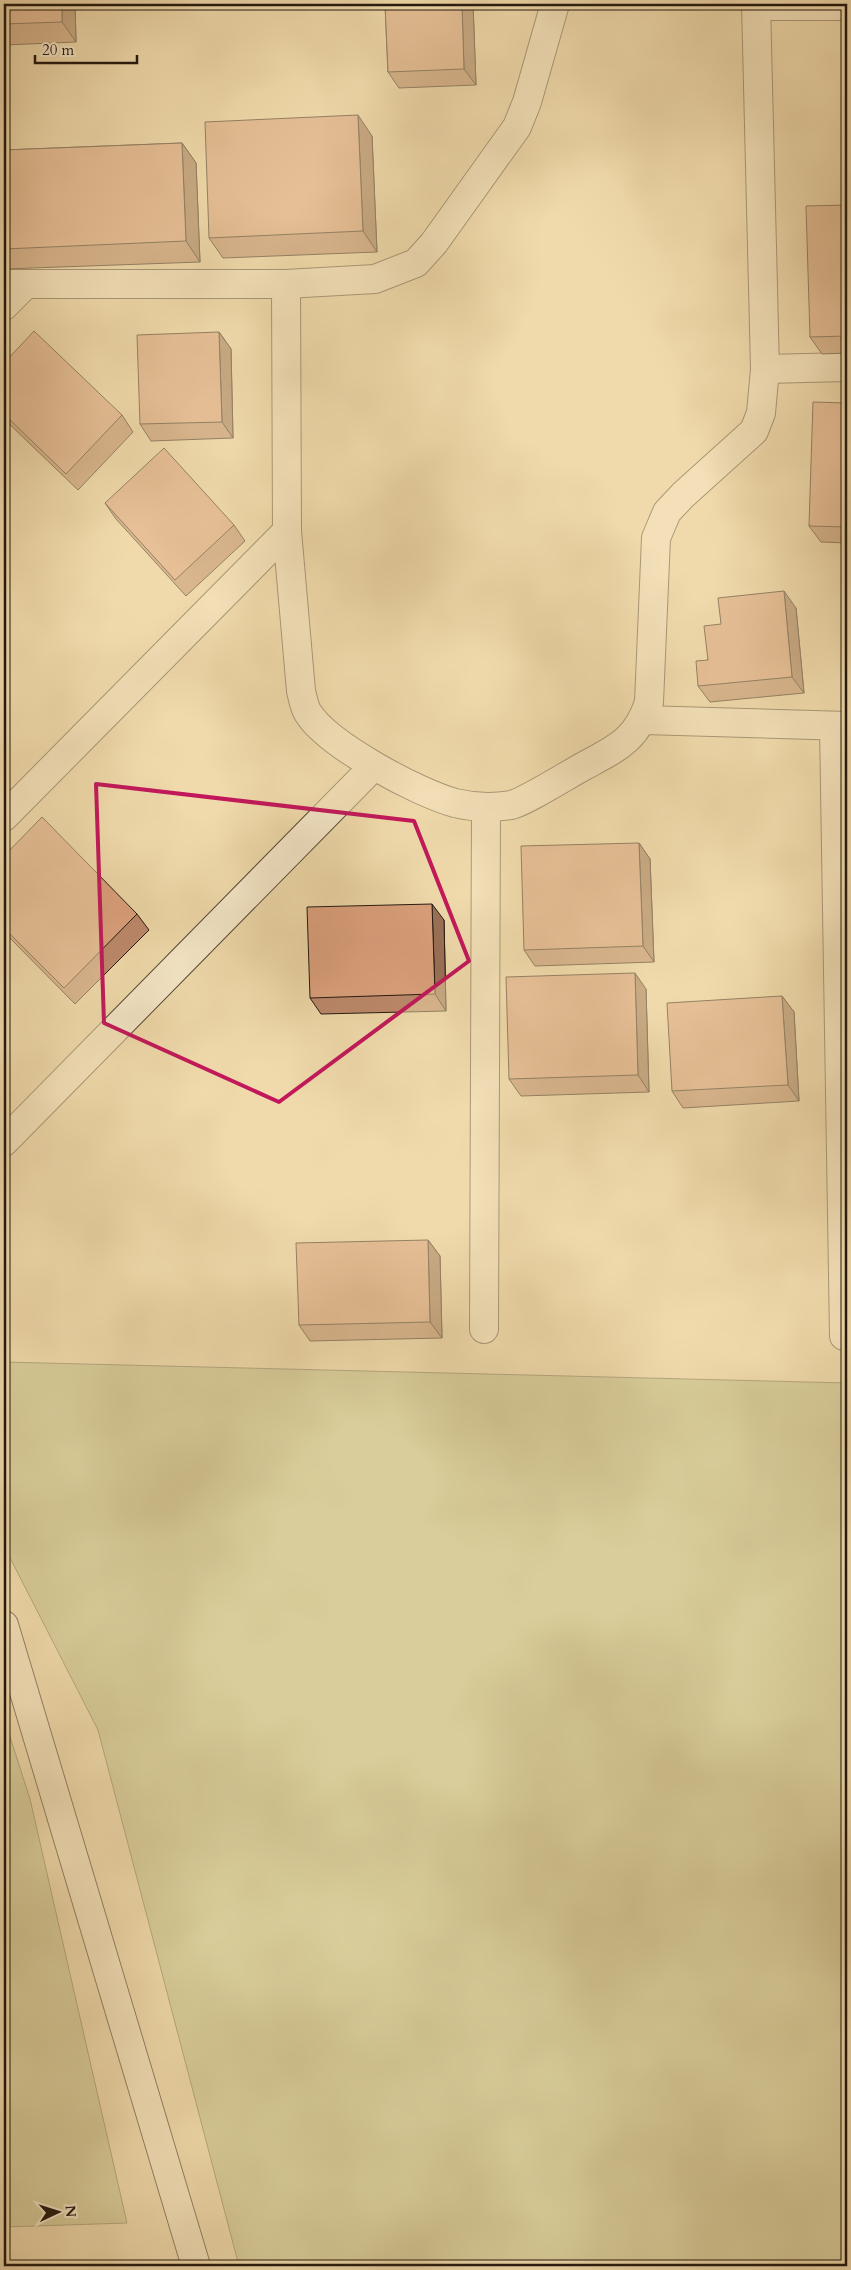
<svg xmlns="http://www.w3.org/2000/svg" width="851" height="2270" font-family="Cardo,serif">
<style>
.green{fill:#bcbe87;stroke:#706b4b}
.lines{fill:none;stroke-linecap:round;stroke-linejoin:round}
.street-casing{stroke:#564836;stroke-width:30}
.secondary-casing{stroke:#23180f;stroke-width:30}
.street{stroke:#f5e7c8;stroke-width:28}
.secondary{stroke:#f5e7c8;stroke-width:28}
.wall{fill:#bd8a6c;stroke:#23180f}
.shaded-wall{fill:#9a7158;stroke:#23180f}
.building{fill:#dca17e;stroke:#23180f}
.marked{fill:none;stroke:#c2185b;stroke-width:4;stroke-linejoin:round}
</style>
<rect width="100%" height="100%" fill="#f0daab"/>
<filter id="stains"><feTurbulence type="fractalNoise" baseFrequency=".004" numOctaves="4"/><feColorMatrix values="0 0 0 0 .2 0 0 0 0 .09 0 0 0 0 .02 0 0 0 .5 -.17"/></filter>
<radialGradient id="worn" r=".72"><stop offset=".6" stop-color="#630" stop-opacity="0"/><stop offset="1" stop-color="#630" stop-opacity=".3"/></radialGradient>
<g class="green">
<polygon points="4,1362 847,1383 847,2266 239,2266 98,1730 4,1546"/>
<polygon points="4,1718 30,1799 127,2223 4,2227"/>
</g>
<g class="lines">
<defs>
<g id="street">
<polyline points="756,6 847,6"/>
<polyline points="4,284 286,284 375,279 416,263 434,243 517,127 527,102 555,4"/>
<path d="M286 284 287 531 301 691C303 698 304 707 308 713 328 745 418 793 455 803 472 807 493 808 511 805 525 802 569 774 584 766 617 748 637 740 649 702L656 538 667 512 683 495 754 431 761 413 765 369 756 4"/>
<polyline points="4,306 26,284"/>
<polyline points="765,369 847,367"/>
<polyline points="643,720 847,726"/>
<polyline points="834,727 844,1336"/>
<polyline points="4,817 287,531"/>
<polyline points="4,1142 374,766"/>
<polyline points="484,1329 486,807"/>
</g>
<polyline id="secondary" points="4,1625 196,2266"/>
</defs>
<use href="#street" class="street-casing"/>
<use href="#secondary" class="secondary-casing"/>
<use href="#street" class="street"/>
<use href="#secondary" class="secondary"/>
</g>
<g class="wall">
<polygon points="4,4 75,4 76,42 4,45"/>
<polygon points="385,4 473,4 476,85 399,88 388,72"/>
<polygon points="372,136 377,252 223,258 209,238"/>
<polygon points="182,143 196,163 200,262 4,269 4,150"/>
<polygon points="847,205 847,353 822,354 810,337"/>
<polygon points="219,332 231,349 233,438 151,441 140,424"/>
<polygon points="4,363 122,415 133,432 78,490 4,419"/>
<polygon points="847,403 847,543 821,542 809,526"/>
<polygon points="105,503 234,525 245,541 186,596 116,519"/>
<polygon points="796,608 804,693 710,702 698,686 721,624"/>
<polygon points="639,843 650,859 654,962 535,966 524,950"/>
<polygon points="4,856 137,914 149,930 75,1004 4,932"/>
<polygon points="444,920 446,1011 321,1014 310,998"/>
<polygon points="646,989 649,1092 521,1096 509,1079"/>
<polygon points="782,996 794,1012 799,1101 683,1108 672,1091"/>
<polygon points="428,1240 440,1256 442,1338 310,1341 299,1325"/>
</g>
<g class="shaded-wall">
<polygon points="62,4 75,4 76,42 62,22"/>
<polygon points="462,4 473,4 476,85 464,69"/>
<polygon points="358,115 372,136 377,252 363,231"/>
<polygon points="182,143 196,163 200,262 186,241"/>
<polygon points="219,332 231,349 233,438 222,422"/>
<polygon points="784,591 796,608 804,693 792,677"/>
<polygon points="639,843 650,859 654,962 643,946"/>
<polygon points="432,904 444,920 446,1011 435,994"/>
<polygon points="635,973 646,989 649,1092 638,1075"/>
<polygon points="782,996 794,1012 799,1101 788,1085"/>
<polygon points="428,1240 440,1256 442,1338 430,1322"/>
</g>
<g class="building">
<polygon points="4,4 62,4 62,22 4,24"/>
<polygon points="385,4 462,4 464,69 388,72"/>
<polygon points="358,115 363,231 209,238 205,122"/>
<polygon points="182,143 186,241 4,249 4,150"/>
<polygon points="847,205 847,336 810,337 806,206"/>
<polygon points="34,331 122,415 66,474 4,414 4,363"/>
<polygon points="219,332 222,422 140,424 137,335"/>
<polygon points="813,402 847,403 847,527 809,526"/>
<polygon points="164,448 234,525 175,580 105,503"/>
<polygon points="784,591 792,677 698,686 696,661 708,660 704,626 721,624 718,598"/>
<polygon points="42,817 137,914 64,988 4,928 4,856"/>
<polygon points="639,843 643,946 524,950 521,846"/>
<polygon points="432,904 435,994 310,998 307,907"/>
<polygon points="635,973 638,1075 509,1079 506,977"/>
<polygon points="782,996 788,1085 672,1091 667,1003"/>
<polygon points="428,1240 430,1322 299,1325 296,1243"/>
</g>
<path d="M0 0H851V2270H0ZM96 784 414 821 469 961 279 1102 104 1023Z" fill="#f0daab" fill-opacity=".55" fill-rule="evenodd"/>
<path class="marked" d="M96 784 414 821 469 961 279 1102 104 1023Z"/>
<rect width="851" height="2270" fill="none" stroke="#f0daab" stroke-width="20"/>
<rect x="5" y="5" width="841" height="2260" fill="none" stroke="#23180f" stroke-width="2.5"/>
<rect x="10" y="10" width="831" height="2250" fill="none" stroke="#23180f"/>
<g transform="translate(58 2212) rotate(86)" stroke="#f5e7c8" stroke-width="4" paint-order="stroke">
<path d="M0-4L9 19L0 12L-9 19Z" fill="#23180f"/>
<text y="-8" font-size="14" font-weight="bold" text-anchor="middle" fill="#23180f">N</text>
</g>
<path d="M35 55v8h102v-8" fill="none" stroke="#23180f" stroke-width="2.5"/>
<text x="42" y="55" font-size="15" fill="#23180f" stroke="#f5e7c8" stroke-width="4" paint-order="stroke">20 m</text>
<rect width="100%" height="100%" filter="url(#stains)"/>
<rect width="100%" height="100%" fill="url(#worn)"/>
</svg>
